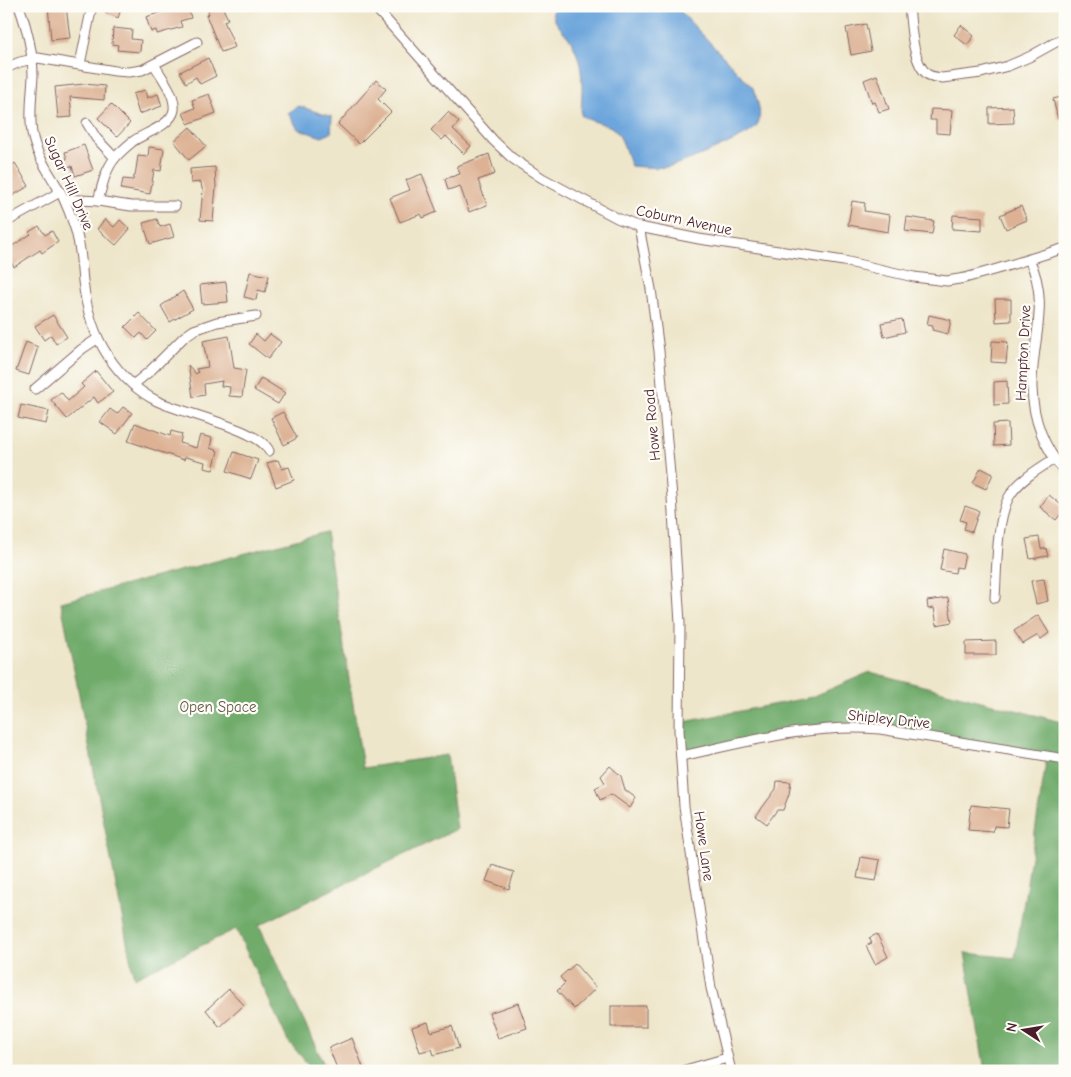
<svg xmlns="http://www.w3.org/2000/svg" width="1071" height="1077" font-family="'Comic Neue',sans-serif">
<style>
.forest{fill:#70ab6b;stroke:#5d654b}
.water{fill:#6da6dc;stroke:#5c6284}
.building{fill:#ddb294}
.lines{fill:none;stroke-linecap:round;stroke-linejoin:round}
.minor-casing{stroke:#836563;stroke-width:11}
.minor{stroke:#fff;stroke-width:9}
.labels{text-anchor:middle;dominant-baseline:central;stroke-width:4.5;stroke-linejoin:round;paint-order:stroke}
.street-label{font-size:15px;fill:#4a1f2b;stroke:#fdfcf7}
.park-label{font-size:15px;fill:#615947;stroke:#fdfcf7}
</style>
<rect width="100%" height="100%" fill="#fdfcf7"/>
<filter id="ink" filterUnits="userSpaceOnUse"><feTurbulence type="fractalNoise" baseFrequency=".02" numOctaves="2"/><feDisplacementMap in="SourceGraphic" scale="10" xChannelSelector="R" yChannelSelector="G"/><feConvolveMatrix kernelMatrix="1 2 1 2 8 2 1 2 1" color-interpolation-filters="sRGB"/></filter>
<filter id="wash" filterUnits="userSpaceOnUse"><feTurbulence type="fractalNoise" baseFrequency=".0096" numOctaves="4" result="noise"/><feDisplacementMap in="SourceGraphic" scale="20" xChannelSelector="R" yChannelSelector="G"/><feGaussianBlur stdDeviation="1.12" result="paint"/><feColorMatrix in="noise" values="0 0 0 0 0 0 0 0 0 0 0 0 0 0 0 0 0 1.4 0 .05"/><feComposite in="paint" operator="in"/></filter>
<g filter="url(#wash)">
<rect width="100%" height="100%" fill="#eee6ca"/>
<g class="forest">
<polygon points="326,532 363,768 447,755 457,829 259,925 327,1071 314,1071 288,1041 236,929 134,978 61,602"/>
<polygon points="870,672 1065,723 1065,949 1063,960 1065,966 1065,1071 985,1071 965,953 1015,958 1047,756 844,727 681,756 679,723 812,697"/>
</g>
<g class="water">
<path d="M554 6H669L679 10 753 88C757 100 765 118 754 129 746 137 678 166 666 167 654 168 642 167 631 166 626 155 623 134 611 127 601 122 590 122 581 115 582 88 585 68 572 43 566 31 548 21 554 6Z"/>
<polygon points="299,106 332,117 331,133 322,137 298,129 288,113"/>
</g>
<g id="blocks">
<g class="building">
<polygon points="48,6 66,6 70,38 51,40"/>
<polygon points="108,6 122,6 118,18 106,13"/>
<polygon points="174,6 188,6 191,18 180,21 182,27 157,34 156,30 151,32 146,17 174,8"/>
<polygon points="206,6 222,6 228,19 224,21 235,47 221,52 206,15 209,14"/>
<polygon points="866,24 871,51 851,55 846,28"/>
<polygon points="961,25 974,36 967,45 954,35"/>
<polygon points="113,28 132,30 131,39 141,40 140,52 117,50 118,45 112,44"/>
<polygon points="208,58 216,76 200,84 196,77 186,83 180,72"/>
<polygon points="877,75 889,109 879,112 875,102 872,103 864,80"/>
<polygon points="376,80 386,89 378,99 391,112 359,144 338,124"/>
<polygon points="84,84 105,86 104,100 70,97 72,117 58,118 55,87"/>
<polygon points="145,90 147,98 158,94 162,106 139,114 133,94"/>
<polygon points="209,94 216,113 188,124 183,113 195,108 192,100"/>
<polygon points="1065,96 1065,117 1058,119 1053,99"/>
<polygon points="111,104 130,123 117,137 98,118"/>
<polygon points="1013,107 1014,123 989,124 989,108"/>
<polygon points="931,109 952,110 950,134 936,133 936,120 930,120"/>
<polygon points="448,112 459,122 453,129 471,146 464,154 446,136 442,140 431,130"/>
<polygon points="190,127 206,146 189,160 174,141"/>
<polygon points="84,145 93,170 75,176 72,166 67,167 64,160 67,159 65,152"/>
<polygon points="149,147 164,149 161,171 154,170 150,194 121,189 123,179 133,180 134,176 135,176 138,156 148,157"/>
<polygon points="489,154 495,174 478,180 487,205 469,212 460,186 448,190 445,179 460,174 457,166"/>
<polygon points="15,163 29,186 12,196 6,186 6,169"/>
<polygon points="215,167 216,187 213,221 200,220 203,189 202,189 201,182 191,183 190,169"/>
<polygon points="422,174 437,212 423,218 421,214 400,222 390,198 410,190 406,180"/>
<polygon points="852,201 865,203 864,211 890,215 888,232 848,225"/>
<polygon points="1021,206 1027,220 1006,229 1000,215"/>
<polygon points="953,215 982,217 982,231 952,229"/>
<polygon points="907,217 934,221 932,234 905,231"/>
<polygon points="105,219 114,227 120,220 130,229 116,245 97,229"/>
<polygon points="157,219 160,227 170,224 174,237 150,244 143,223"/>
<polygon points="39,226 45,235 52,231 58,242 42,253 40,250 14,267 6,254 6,250 31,234 29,232"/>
<polygon points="250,272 269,276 265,292 258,290 256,300 244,297"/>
<polygon points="226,282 228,302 202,304 200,285"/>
<polygon points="183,291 193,309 170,322 161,306"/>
<polygon points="995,299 1011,299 1011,321 996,322"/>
<polygon points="139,313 156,331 147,340 141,333 136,338 125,327"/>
<polygon points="53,315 67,337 56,344 51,335 44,340 35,326"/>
<polygon points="929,315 951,320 948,334 932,330 933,326 927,325"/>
<polygon points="902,319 905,332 884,337 881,323"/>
<polygon points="256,334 264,341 270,334 281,342 268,359 249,344"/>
<polygon points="229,336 234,368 246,370 242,397 229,396 230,387 221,386 222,381 204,384 205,395 193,397 188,365 196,374 198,372 196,369 208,367 203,341"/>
<polygon points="992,341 1008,342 1006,363 991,362"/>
<polygon points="26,342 38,347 29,375 16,371"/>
<polygon points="96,371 113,392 98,403 94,397 67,419 51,400 61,392 68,401 84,387 81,384"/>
<polygon points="261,378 285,393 278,404 254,390"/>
<polygon points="1007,381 1008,404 994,405 994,382"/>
<polygon points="21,405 49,411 46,424 18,418"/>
<polygon points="123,407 132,413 117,434 100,422 110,409 117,414"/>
<polygon points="283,412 297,438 284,445 271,418"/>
<polygon points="135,423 170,436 171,431 182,434 180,443 196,448 200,435 212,438 210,448 218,451 213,470 204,468 205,462 185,457 184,460 128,441"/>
<polygon points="1008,423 1009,445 994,446 993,424"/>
<polygon points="234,452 258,460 251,479 227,471"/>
<polygon points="278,460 282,469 289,467 294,480 276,487 267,463"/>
<polygon points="981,468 993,474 986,489 973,483"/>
<polygon points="1049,495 1065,508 1056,520 1040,507"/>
<polygon points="965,506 979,511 972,532 964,529 966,522 960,520"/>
<polygon points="1039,537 1041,549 1046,548 1048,556 1030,559 1026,539"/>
<polygon points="944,549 965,554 962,568 956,567 955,573 940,570"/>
<polygon points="1044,579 1048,601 1036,604 1031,581"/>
<polygon points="948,598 952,622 937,625 934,608 928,609 927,601"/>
<polygon points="1038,615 1049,633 1041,639 1038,635 1023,644 1014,631"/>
<polygon points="996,641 996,655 966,655 966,642"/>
<polygon points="610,766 621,776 625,790 636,798 630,808 611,794 600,800 595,788 605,783 601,776"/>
<polygon points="777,781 791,782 789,794 783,810 777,810 767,824 756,816 776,789"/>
<polygon points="971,805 1009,809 1007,827 994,826 993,832 968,830"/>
<polygon points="861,857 880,860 876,881 857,878"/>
<polygon points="492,865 514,872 509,889 486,881"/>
<polygon points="877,934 888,957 875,964 866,946 872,943 869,938"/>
<polygon points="575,964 596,988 574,1009 557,991 565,983 560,977"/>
<polygon points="229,989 244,1005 220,1027 206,1010"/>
<polygon points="518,1003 527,1028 498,1038 489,1013"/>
<rect x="611" y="1006" width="35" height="21"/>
<polygon points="428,1022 431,1032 452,1026 459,1048 434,1055 432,1049 420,1052 412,1027"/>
<polygon points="352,1038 363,1067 353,1071 338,1071 329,1048"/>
</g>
</g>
</g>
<g filter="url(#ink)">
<use href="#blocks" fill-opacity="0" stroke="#836563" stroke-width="1"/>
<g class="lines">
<defs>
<g id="minor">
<path d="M19 6C27 28 33 53 33 76 32 95 29 115 32 133 36 157 52 176 63 197 67 206 71 216 74 225 81 244 81 262 83 281 86 308 93 333 108 356 120 374 137 391 157 401 181 413 260 429 269 451"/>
<polyline points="374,6 494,141 512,158 542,178 617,218 639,227 699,239 844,261 914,277 947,281 965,278 997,269 1065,248"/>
<path d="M909 6C911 24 912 62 927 74 931 77 937 77 942 78L981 73 1008 66 1029 57 1065 37"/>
<polyline points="80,64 92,6"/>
<polyline points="6,68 20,62 38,58 115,71 129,72 142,70 197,42"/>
<polyline points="87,123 96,138 115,158"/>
<polyline points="64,199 98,201 131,206 175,206"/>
<path d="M98 201C102 187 105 170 115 158 120 152 126 147 132 142 144 133 171 126 174 110 176 94 161 77 154 64"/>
<polyline points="6,222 60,192"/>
<polyline points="639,227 651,289 659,351 672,497 680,623 679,730 684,806 711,988 731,1071"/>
<path d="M1029 259C1051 303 1031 343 1032 388 1033 420 1044 448 1065 472"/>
<polyline points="133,385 150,371 184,337 194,330 217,322 256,316"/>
<polyline points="35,389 82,349 97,339"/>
<path d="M995 598C997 570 996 521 1009 497 1018 481 1038 469 1054 459"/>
<path d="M681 756C746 742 813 723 880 729L1065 759"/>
<polyline points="682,1071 727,1058"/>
</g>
</defs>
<use href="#minor" class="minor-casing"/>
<use href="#minor" class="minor"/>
</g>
</g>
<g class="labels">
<g class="street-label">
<text transform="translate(69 183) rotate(66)">Sugar Hill Drive</text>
<text transform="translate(684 220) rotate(12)">Coburn Avenue</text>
<text transform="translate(1023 353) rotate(-87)">Hampton Drive</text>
<text transform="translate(652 425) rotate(-95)">Howe Road</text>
<text transform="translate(889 719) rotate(6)">Shipley Drive</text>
<text transform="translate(704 846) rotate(82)">Howe Lane</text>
</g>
<g class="park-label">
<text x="218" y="707">Open Space</text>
</g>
</g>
<rect width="1071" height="1077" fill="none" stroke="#fdfcf7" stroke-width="25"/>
<g transform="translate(1024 1030) rotate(282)" stroke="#fdfcf7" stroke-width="4" paint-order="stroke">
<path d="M0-4L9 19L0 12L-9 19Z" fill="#4a1f2b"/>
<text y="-8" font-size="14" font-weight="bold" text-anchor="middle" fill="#4a1f2b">N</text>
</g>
</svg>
